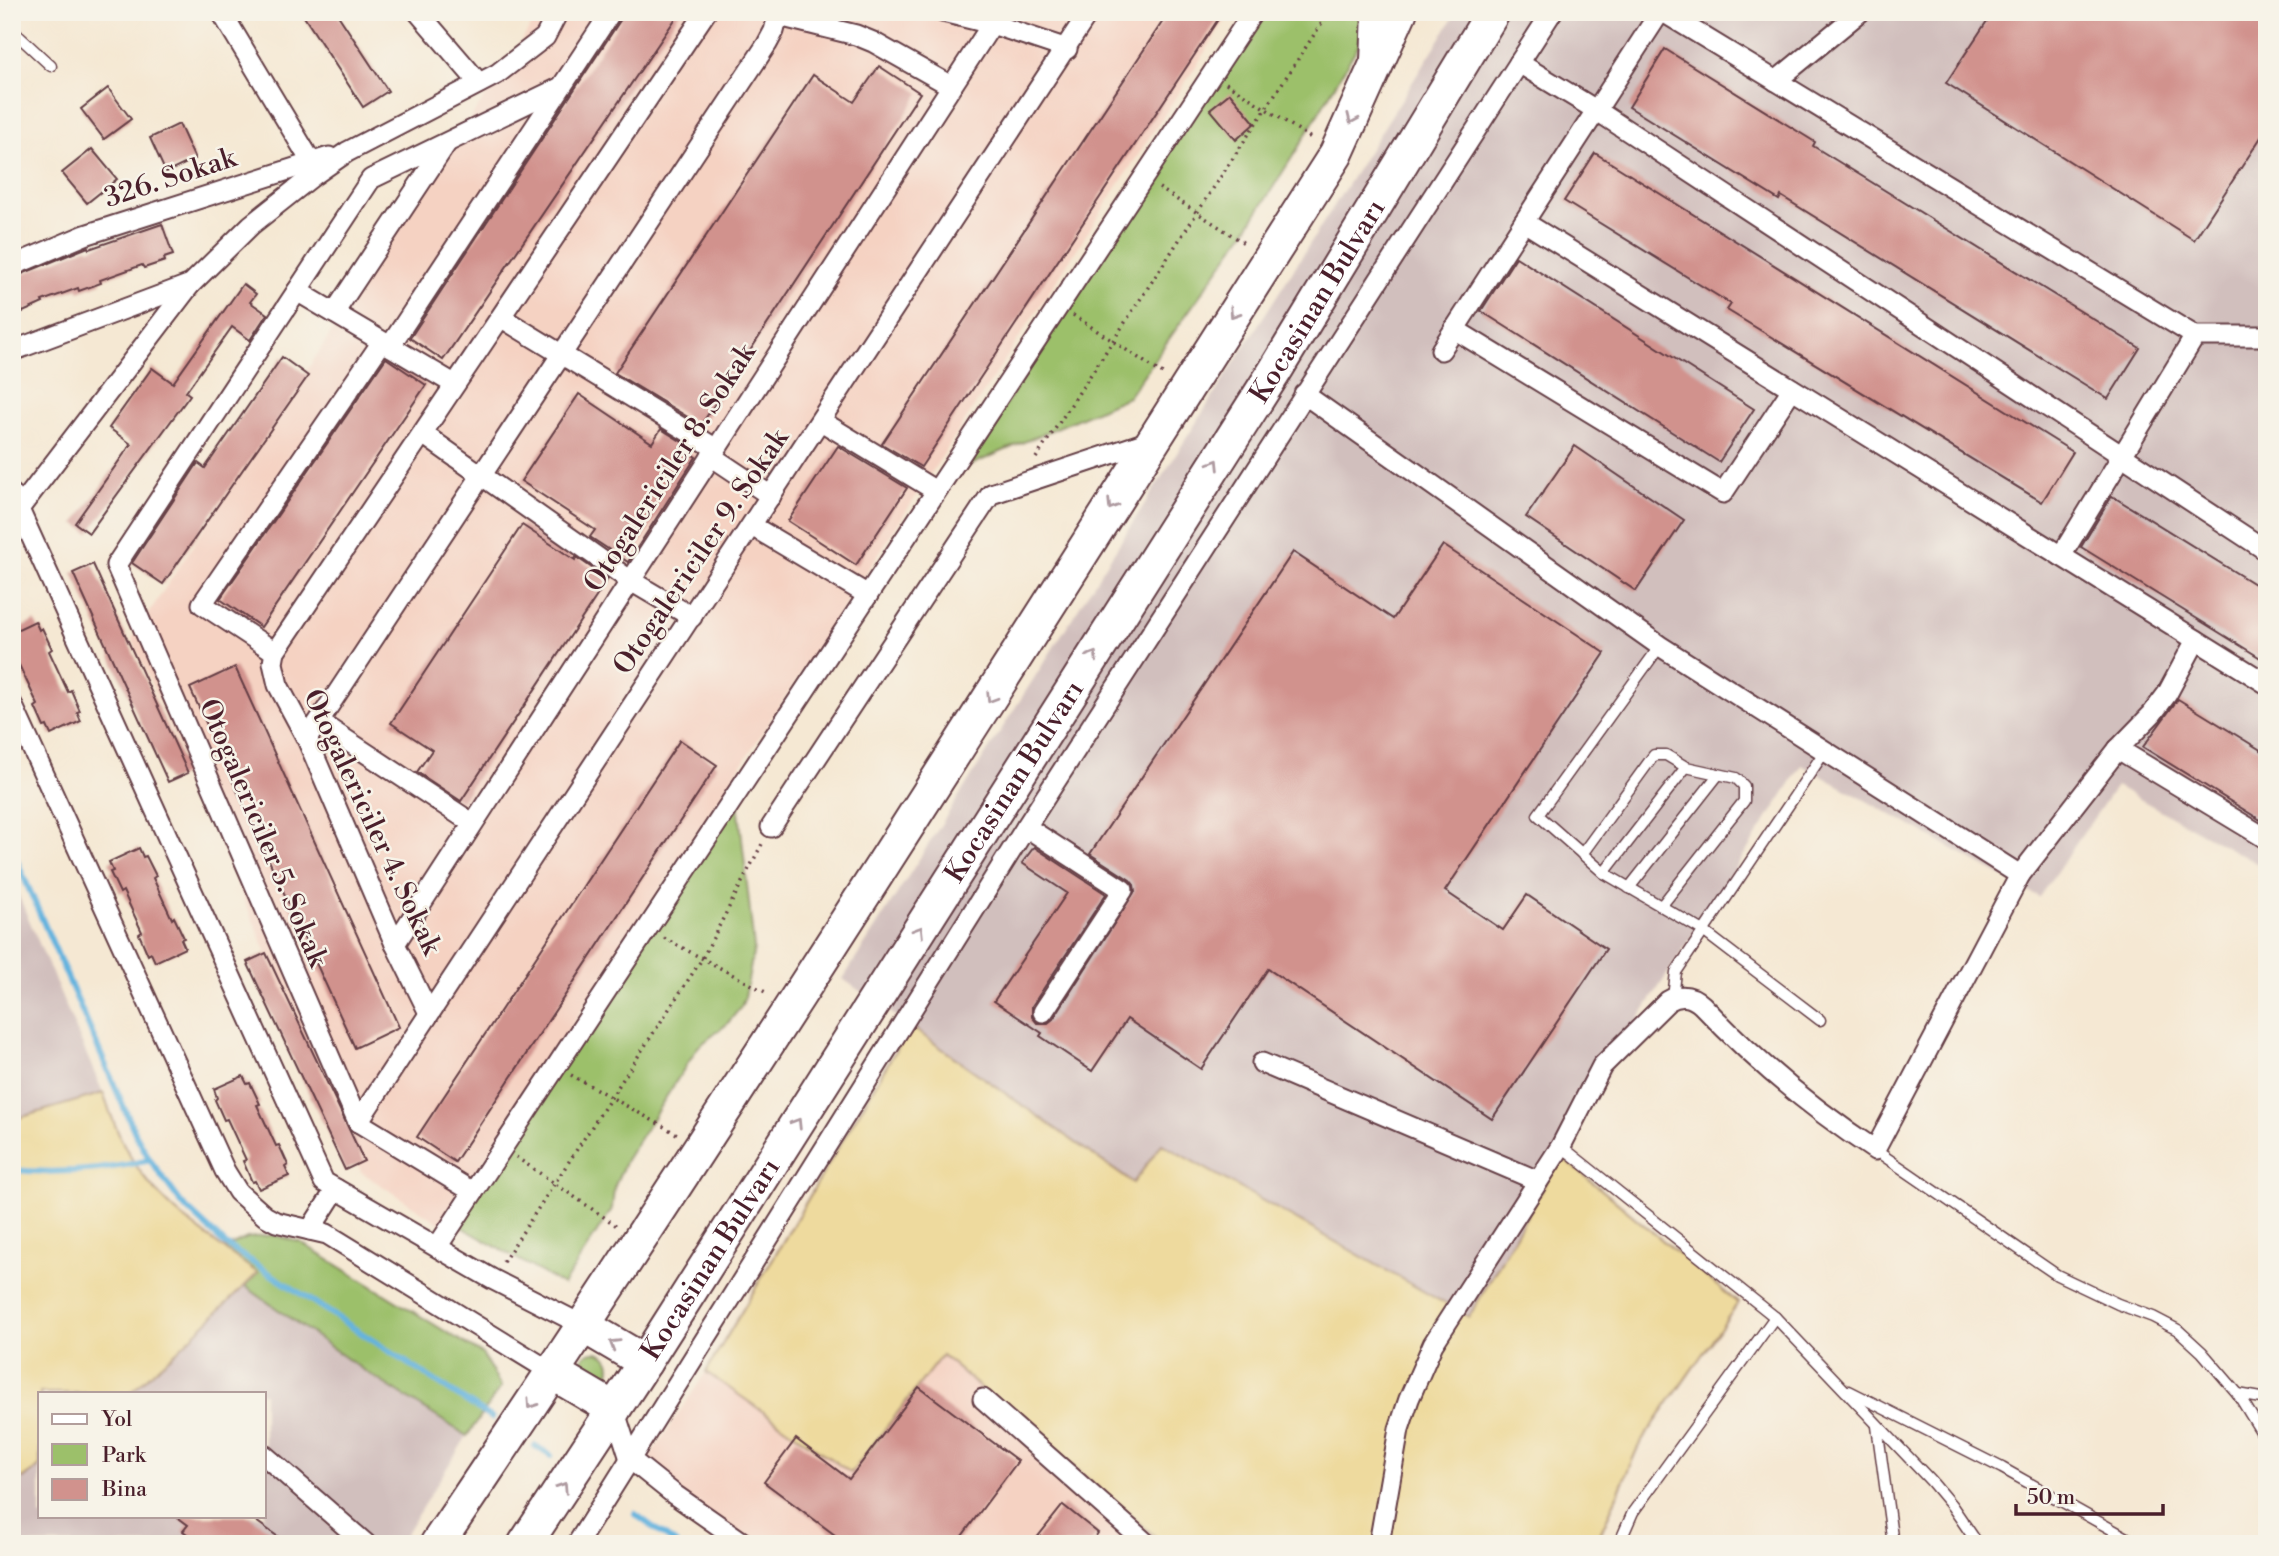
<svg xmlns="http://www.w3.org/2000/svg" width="2279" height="1556" font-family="'Libre Bodoni',serif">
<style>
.built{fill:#f5d2c2}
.industrial{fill:#d1bfbd}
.green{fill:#9cc06a;stroke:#73704a;stroke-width:2}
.sand{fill:#eeda9e;stroke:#9c7c64;stroke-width:2}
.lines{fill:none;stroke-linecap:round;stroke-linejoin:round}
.stream{stroke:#64b3de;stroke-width:6}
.building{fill:#d1928d}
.service-casing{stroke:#643d44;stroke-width:13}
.minor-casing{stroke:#643d44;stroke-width:23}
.tertiary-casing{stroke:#643d44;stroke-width:28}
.trunk-casing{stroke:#643d44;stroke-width:37}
.path{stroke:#643d44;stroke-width:3.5;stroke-dasharray:2 5;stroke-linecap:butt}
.service{stroke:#fff;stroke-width:10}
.minor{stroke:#fff;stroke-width:19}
.tertiary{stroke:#fff;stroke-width:24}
.trunk{stroke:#fff;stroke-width:33}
.oneway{stroke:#ae9aa0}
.labels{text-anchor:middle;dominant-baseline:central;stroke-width:5;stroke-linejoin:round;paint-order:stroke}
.street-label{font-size:28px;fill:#4a1f2b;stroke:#f7f3e8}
</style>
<rect width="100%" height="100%" fill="#f7f3e8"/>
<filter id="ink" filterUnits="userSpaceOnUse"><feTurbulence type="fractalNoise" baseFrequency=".0143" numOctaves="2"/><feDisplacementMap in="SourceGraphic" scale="14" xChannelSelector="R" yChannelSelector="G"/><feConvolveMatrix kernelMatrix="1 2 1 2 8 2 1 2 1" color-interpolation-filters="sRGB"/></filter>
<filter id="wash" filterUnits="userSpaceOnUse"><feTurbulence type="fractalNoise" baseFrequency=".00686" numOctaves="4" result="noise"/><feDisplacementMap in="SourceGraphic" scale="28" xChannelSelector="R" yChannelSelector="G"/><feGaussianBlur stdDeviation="1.57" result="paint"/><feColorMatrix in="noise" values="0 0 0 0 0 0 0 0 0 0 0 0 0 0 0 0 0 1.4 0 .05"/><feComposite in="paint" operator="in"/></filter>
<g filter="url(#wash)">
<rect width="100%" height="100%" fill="#f5e8d3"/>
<g class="built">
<polygon points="540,12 1231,12 442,1225 361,1172 132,639"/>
<polygon points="942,1355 1164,1544 755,1544 641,1470 706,1372 852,1473"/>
</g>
<g class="industrial">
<polygon points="1457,12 2267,12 2267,869 2116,786 2039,897 1802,765 1639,1018 1470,1318 1162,1144 1133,1183 843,979"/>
<polygon points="12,880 103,1093 12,1120"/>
<polygon points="245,1286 363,1370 467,1436 399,1544 12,1544 12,1487 40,1466 40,1516 264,1516 264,1393 130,1393"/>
</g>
<g class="green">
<polygon points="1253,12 1378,12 1298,148 1246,230 1128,397 966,467"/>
<polygon points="737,793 754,948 745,997 741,1007 727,1024 698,1047 626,1160 614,1188 612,1209 563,1285 458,1225"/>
<polygon points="273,1235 300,1242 482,1354 501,1387 467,1436 363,1370 245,1286 257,1273 224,1249 247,1238"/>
<circle cx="595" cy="1367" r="15"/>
</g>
<g class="sand">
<polygon points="910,1026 1133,1183 1162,1144 1469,1317 1561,1156 1738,1303 1638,1447 1596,1544 1164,1544 942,1355 851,1473 706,1372"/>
<path d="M103 1093C109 1110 115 1127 123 1143 152 1202 206 1236 258 1273L178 1350 130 1393H40V1466L23 1479 12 1472V1120Z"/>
</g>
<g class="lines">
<g class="stream">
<polyline points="12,850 136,1135 150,1160 182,1204 226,1245 492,1418"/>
<path d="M12 1170C59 1174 104 1171 150 1160"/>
<polyline points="535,1446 551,1456"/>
<polyline points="635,1514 676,1544"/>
</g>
</g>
<g id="blocks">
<g class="building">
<polygon points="301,12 336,12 388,91 363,107"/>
<polygon points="623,12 680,12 443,360 410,338 621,19"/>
<polygon points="1169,12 1223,12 921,467 882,444"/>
<polygon points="1993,12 2267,12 2267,128 2194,240 1946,83"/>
<polygon points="1665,49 1815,142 1813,146 2140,348 2108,399 1781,196 1779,200 1629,107"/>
<polygon points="879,66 920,93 701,425 615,373 813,75 854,102"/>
<polygon points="108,88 131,119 104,139 81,109"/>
<polygon points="1230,93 1255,123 1236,140 1210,109"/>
<polygon points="179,124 195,159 166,173 150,138"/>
<polygon points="92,149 117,179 87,203 62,173"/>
<polygon points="1595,153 2073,452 2042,502 1727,310 1731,304 1564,201"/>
<polygon points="162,224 173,255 164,258 165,261 144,268 142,265 100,280 101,283 79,291 78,288 42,301 43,303 23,312 21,309 12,314 12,278 88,247 89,249"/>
<polygon points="1516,257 1754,409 1719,462 1481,311"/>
<polygon points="243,284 256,294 250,302 267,314 250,340 232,327 186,392 190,395 89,533 75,523 131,444 109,428 152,368 173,383"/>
<polygon points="282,357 308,376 163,584 132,563 198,463 205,468"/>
<polygon points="386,358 426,385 261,627 220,599"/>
<polygon points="579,394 652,443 661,429 687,445 684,449 696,457 628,562 590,537 595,530 521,481"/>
<polygon points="838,446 907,488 856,565 788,521"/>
<polygon points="1575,446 1684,520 1636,591 1526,517"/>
<polygon points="2112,496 2267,592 2267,662 2081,547"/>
<polygon points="522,525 575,560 576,557 608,579 461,801 417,772 432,750 391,723"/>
<polygon points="1443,545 1605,653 1445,891 1503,930 1527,895 1606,949 1492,1119 1268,969 1201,1069 1127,1019 1092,1071 1040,1036 1042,1033 994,1001 1067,893 1022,863 1034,847 1106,894 1032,1006 1032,1017 1037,1023 1048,1023 1053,1019 1135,891 1134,885 1130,880 1090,854 1293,552 1393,619"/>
<polygon points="93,564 188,773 168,782 73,573"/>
<polygon points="35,621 39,630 42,628 52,649 49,651 68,692 71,690 80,711 77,712 81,721 51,735 47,726 44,727 35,707 38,705 19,665 16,666 12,657 12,632"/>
<polygon points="235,667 399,1027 355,1048 190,688"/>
<polygon points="2178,699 2267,754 2267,824 2143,747"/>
<polygon points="680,740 717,765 455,1162 417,1137"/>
<polygon points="139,848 143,857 146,856 156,876 153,878 172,919 174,917 184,938 181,939 185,948 155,962 151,953 148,955 139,934 142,932 123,891 120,893 110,872 113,871 109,862"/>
<polygon points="266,953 364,1161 345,1170 247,962"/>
<polygon points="243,1076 247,1084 250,1083 260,1104 257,1105 276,1146 279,1145 288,1165 285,1167 289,1176 259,1189 255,1181 252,1182 243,1161 246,1160 227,1119 224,1120 215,1100 217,1098 214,1089"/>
<polygon points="919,1387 1018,1461 956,1544 847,1544 764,1482 796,1439 849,1479"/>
<polygon points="1063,1505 1098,1533 1090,1544 1032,1544"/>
<polygon points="176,1516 249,1516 288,1544 201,1544 183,1531 188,1525"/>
</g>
</g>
</g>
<g filter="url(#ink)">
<use href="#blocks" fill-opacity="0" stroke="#643d44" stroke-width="2"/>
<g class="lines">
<defs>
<g id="service">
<polyline points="12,30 51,66"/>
<polyline points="1660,646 1538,815 1604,873 1702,930 1820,1020"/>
<polyline points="1582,854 1654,755 1666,755 1686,767 1736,778 1744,786 1744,801 1662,905"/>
<polyline points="1604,873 1686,767"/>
<polyline points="1629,888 1718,775"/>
<polyline points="1673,998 1676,972 1825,751"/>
<polyline points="1561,1146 1775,1317 1931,1481 1952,1506 1978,1544"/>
<polyline points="1875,1150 2057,1275 2118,1304 2153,1317 2178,1330 2202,1352 2238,1394 2267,1441"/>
<polyline points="1849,1391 2002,1468 2138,1544"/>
<polyline points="2238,1394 2267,1399"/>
<polyline points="1877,1426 1893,1544"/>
<polyline points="1619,1544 1633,1512 1775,1317"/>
</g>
<g id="minor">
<polyline points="418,12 479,83"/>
<polyline points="943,12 992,24 1067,49"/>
<polyline points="1663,12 2195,336 2267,336"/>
<polyline points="222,13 312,163"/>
<polyline points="779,16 856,35 873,42 951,86"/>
<polyline points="1519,63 1596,110 2267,551"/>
<polyline points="1776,81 1860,12"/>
<polyline points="1524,222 2267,684"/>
<polyline points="12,266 85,235 329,157"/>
<polyline points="297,291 454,384"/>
<polyline points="334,313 446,144"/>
<polyline points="502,318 715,448"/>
<polyline points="1454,329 1723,493 1792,389"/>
<polyline points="390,346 611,12"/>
<polyline points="1441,350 1660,12"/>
<polyline points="12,351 191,284 251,225 314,175 347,152 497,74 545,37 558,12"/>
<path d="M1304 394 1660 646 2020 875 1875 1150C1811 1108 1755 1061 1702 1005 1691 995 1680 994 1668 1001L1602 1066 1561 1146 1433 1344 1409 1399 1399 1429 1379 1544"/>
<polyline points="821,421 936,491"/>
<polyline points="423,434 631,581 692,617"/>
<polyline points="711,456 771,496"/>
<polyline points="12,494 324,1182 492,1279 584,1326"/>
<polyline points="19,509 190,285"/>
<polyline points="752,526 868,595"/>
<polyline points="2061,556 2195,336"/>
<polyline points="275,652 202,604 382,342"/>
<polyline points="12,704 225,1171 238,1192 265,1216 276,1222 327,1234 553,1373"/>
<polyline points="319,722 472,823"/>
<polyline points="307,739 767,44 774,31 779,12"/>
<polyline points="2118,749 2267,839"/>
<polyline points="771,827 991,494 1153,440"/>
<polyline points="1026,827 1123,890 1043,1012"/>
<polyline points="2020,875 2118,749 2152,714 2167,694 2196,640"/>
<polyline points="395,944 992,24"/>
<polyline points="429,1013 395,944 307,739 278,685 273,663 275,652 706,12"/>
<polyline points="1262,1063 1538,1181"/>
<polyline points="358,1122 1089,12"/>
<polyline points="358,1122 116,565 371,179 561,87"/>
<polyline points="358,1122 473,1192"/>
<polyline points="310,1230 336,1189"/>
<polyline points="437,1247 1253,12"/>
<polyline points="983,1399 1147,1544"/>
<polyline points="614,1409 630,1459 675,1495 745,1544"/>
<polyline points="264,1455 366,1544"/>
<polyline points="577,1544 1026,827 1552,12"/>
</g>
<polyline id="tertiary" points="1373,61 1375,12"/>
<g id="trunk">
<polyline points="584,1326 645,1362"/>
<polyline points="553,1373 614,1409"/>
<path d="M437 1544C746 1087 1039 619 1336 154L1400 12"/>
<path id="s1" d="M525 1544 645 1362 1275 371 1493 12"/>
</g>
</defs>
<use href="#service" class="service-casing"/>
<use href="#minor" class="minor-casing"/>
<use href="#tertiary" class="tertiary-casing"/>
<use href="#trunk" class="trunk-casing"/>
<g class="path">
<polyline points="1226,83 1314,140"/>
<polyline points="1159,188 1247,245"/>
<polyline points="1073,315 1166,376"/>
<polyline points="1036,458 1329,12"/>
<polyline points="664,938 769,994"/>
<polyline points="571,1075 677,1134"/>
<polyline points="516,1157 617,1226"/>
<polyline points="503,1262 702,959 762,844"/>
</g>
<use href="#service" class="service"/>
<use href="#minor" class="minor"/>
<use href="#tertiary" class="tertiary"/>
<use href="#trunk" class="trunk"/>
</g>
<defs><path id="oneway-chevron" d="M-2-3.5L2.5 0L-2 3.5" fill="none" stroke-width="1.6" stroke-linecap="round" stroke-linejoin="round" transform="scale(1.75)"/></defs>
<g class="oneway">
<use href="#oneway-chevron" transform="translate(1352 119) rotate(114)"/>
<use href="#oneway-chevron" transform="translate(1234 313) rotate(123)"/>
<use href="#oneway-chevron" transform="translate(1215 464) rotate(-58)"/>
<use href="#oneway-chevron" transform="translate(1112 505) rotate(122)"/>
<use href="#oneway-chevron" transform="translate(1093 656) rotate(-58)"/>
<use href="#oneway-chevron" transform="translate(991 698) rotate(122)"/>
<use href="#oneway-chevron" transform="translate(919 931) rotate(-58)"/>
<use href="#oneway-chevron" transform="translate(797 1123) rotate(-58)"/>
<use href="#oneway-chevron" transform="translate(614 1344) rotate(-149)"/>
<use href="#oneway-chevron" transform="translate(531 1404) rotate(124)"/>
<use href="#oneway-chevron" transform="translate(563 1487) rotate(-57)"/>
</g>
</g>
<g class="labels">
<g class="street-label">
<text transform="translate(170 178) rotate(-18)">326. Sokak</text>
<text stroke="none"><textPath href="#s1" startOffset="1474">Kocasinan Bulvarı</textPath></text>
<text transform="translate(670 468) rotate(-57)">Otogalericiler 8. Sokak</text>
<text transform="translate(701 552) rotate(-56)">Otogalericiler 9. Sokak</text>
<text stroke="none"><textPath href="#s1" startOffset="906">Kocasinan Bulvarı</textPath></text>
<text transform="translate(372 822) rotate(65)">Otogalericiler 4. Sokak</text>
<text transform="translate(263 833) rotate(67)">Otogalericiler 5. Sokak</text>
<text stroke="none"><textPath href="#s1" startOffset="340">Kocasinan Bulvarı</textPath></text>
</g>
</g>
<rect width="2279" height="1556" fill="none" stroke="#f7f3e8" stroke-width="42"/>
<rect x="38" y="1392" width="228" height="126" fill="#f7f3e8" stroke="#b29e9c" stroke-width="2"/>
<rect x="52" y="1414" width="35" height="10" fill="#ffffff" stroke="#b29e9c" stroke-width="2"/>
<text x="102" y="1426" font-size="21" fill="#4a1f2b">Yol</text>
<rect x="52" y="1444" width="35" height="21" fill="#9cc06a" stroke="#b29e9c" stroke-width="2"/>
<text x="102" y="1462" font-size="21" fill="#4a1f2b">Park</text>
<rect x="52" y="1479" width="35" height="21" fill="#d1928d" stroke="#b29e9c" stroke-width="2"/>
<text x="102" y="1496" font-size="21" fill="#4a1f2b">Bina</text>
<path d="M2016 1504v10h147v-10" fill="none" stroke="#4a1f2b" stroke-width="3.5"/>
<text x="2027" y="1504" font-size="21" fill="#4a1f2b" stroke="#f7f3e8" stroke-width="5" paint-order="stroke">50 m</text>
</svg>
